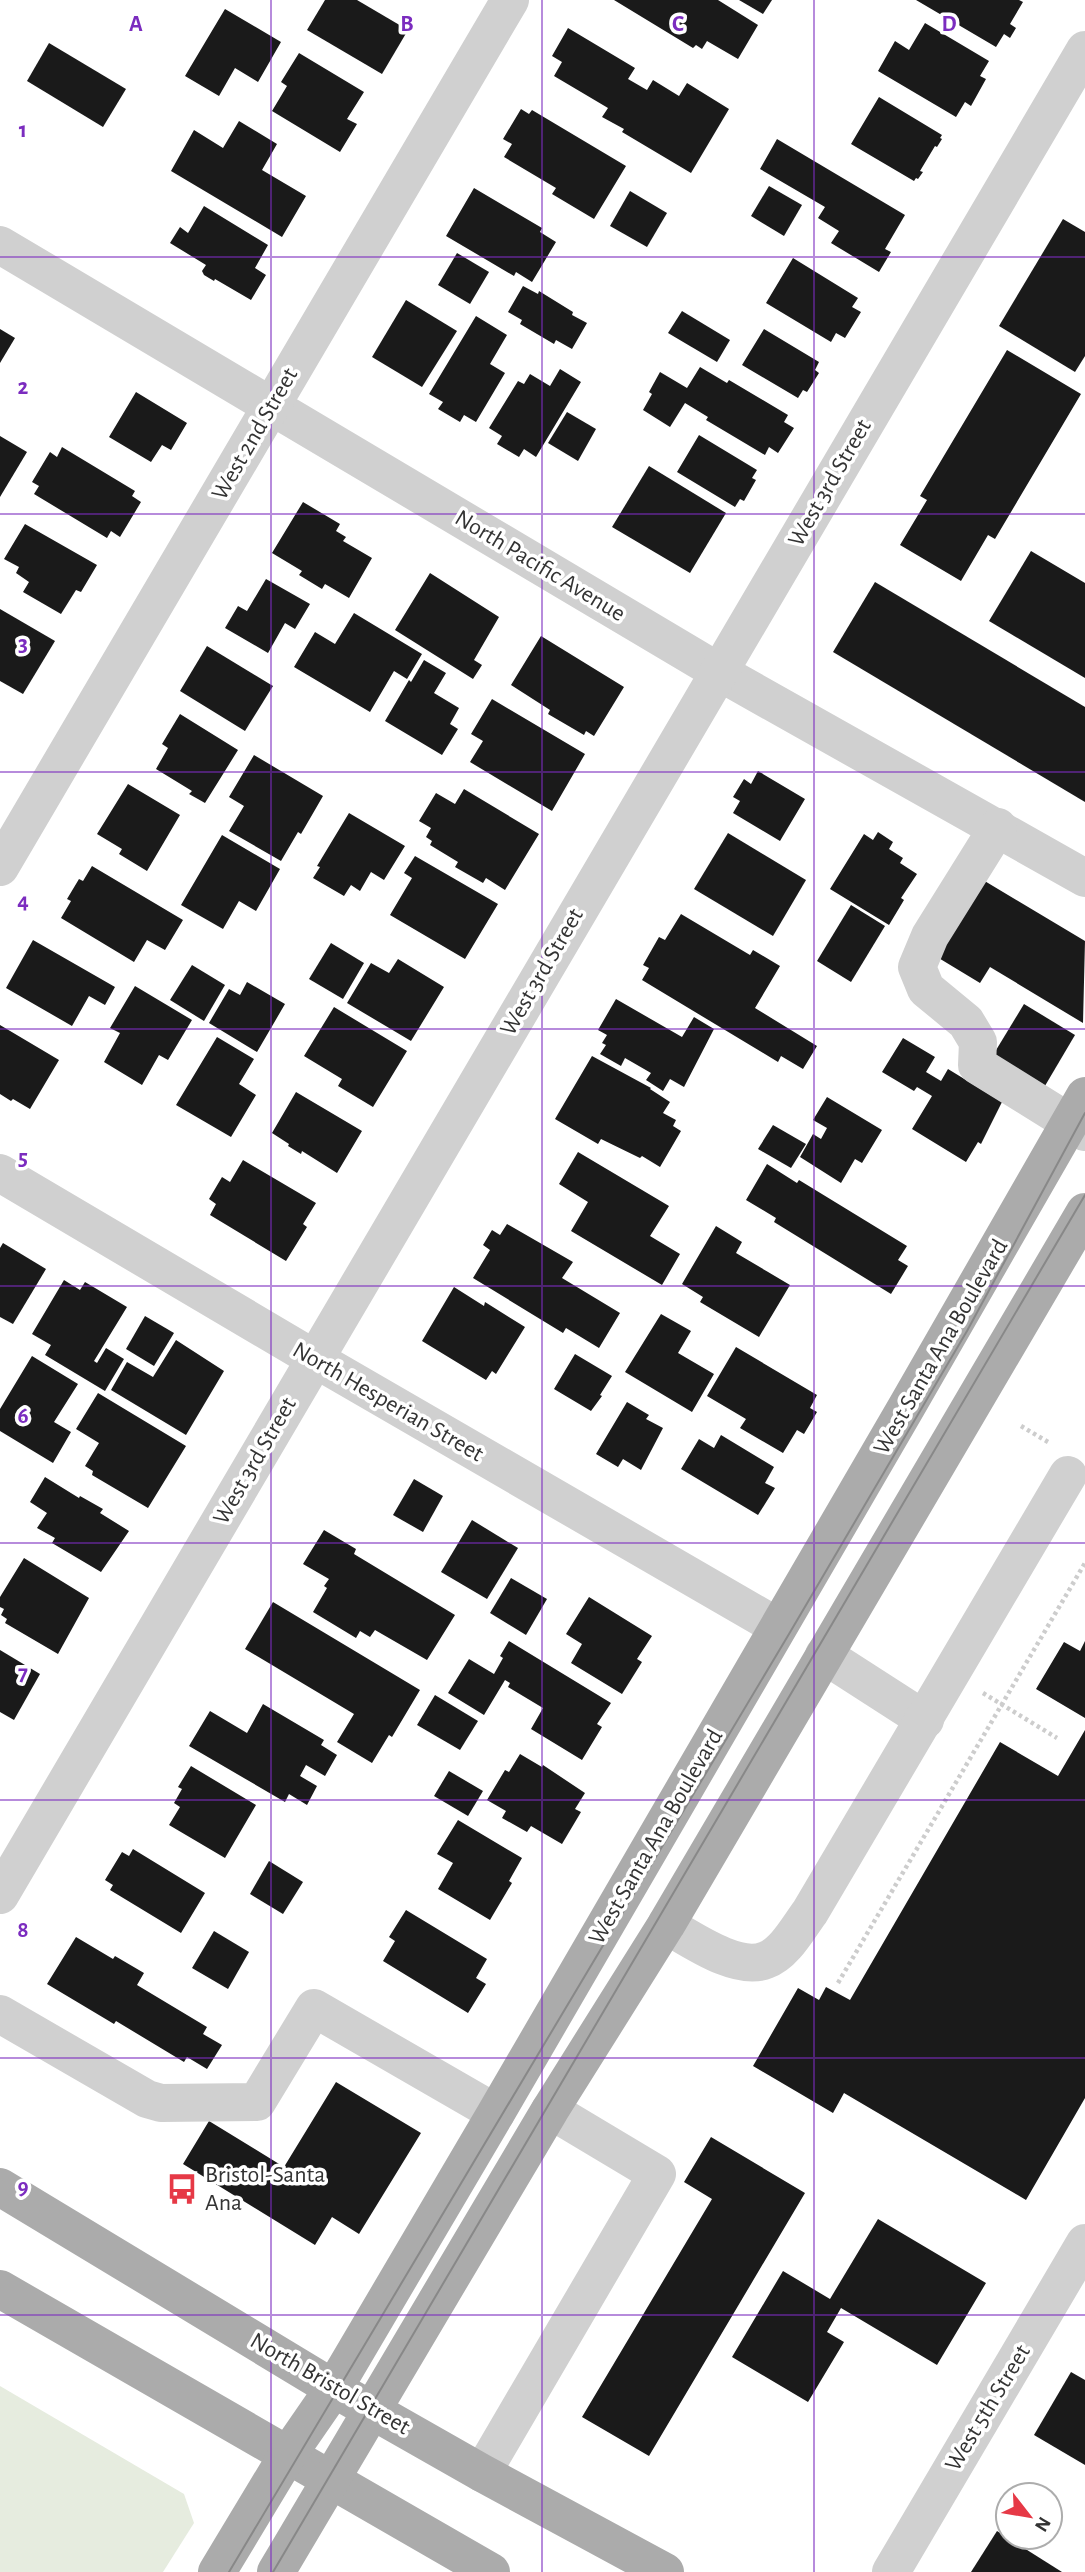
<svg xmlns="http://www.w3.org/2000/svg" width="1085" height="2572" font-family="'Alegreya Sans',sans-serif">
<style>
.green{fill:#e6ecdf}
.building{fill:#1a1a1a}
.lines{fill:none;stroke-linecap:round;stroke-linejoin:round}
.path{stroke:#cdcdcd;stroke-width:4.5;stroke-dasharray:3.5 3.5;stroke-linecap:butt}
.minor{stroke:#d0d0d0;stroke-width:38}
.major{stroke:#ababab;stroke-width:38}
.tram{stroke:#888;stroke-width:2}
.grid{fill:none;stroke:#7b2cbf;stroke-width:2;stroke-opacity:0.55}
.labels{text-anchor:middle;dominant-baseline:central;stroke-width:7;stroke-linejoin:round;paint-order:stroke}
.street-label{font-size:24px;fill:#333;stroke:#fff}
.poi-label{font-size:24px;fill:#333;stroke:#fff;text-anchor:start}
.grid-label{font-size:23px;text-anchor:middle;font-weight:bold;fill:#7b2cbf;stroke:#fff;stroke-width:7;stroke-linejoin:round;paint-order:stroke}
</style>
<rect width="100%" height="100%" fill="#fff"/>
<polygon class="green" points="0,2386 184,2494 194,2523 163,2572 0,2572"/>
<g class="building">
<polygon points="325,0 357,0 408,30 382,74 307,30"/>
<polygon points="614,0 718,0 758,25 738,59 707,41 702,49 696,45 693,48"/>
<polygon points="739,0 772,0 763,14"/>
<polygon points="916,0 1019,0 1023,2 1010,24 1016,28 1010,38 1004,34 996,47"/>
<polygon points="225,9 281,42 258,82 235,68 219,96 185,76"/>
<polygon points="925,23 989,61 980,76 986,79 971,106 965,102 956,117 878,71 895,41 909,50"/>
<polygon points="568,28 635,68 628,79 647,90 653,80 679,96 687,83 729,109 691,173 622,132 624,129 602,117 608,108 554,76 562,62 552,56"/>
<polygon points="49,43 126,89 103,127 27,81"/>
<polygon points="299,53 364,92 347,119 357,124 340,152 272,111 287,86 281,82"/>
<polygon points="879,97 942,135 940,138 942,139 937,147 935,146 920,171 923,172 918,179 916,178 914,181 851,144"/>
<polygon points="521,109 529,114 532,110 626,166 594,219 552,194 556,188 504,157 512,144 503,139"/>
<polygon points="239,121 277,144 262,170 306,196 282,237 171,171 194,130 223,148"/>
<polygon points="777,139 905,215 885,249 891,252 879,272 831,243 839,231 818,218 825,207 760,169"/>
<polygon points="769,186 802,205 784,236 751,216"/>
<polygon points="474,188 542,228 540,232 556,242 532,282 516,272 514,276 446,236"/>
<polygon points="630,191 667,213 647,247 610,226"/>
<polygon points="204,206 268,245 255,268 266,275 251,300 215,279 214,281 204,275 202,271 206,265 170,243 180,227 188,233"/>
<polygon points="1063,219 1085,232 1085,356 1075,372 999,326"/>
<polygon points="457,253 489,272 470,304 438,285"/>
<polygon points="793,258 858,298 852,307 861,312 845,338 836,333 831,342 766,303"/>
<polygon points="523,286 538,294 539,291 573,312 572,315 587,323 572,349 556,340 554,344 520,324 522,320 508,312"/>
<polygon points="406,300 457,331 422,387 372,357"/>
<polygon points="682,311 730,340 717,362 668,333"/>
<polygon points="476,316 507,335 490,364 505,373 476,422 464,415 460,422 438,409 443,402 429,394"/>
<polygon points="0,329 15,338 0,363"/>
<polygon points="764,329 819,362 815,370 819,373 807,392 803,390 798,398 742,365"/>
<polygon points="1007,350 1081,394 995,539 988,535 961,581 900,545 927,500 920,496"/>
<polygon points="700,367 727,383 729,380 788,415 784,422 794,428 778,453 769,447 765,455 706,420 708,417 685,403 670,427 643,410 652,394 649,392 660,372 687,388"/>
<polygon points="560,369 581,382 536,457 524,449 519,457 497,444 502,436 489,428 518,381 524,384 530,374 550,386"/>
<polygon points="136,392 187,423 171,450 162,445 151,462 109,437"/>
<polygon points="567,412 596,429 578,461 548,443"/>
<polygon points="699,435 757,470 752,478 756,480 744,501 740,499 735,507 677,472"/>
<polygon points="0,436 27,452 0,497"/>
<polygon points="62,447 135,491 132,496 141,502 120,537 111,531 107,538 34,494 39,486 32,482 50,452 57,457"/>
<polygon points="649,466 726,513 690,573 612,527"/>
<polygon points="303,502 340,524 336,531 346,537 343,541 372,558 349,598 325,584 322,589 299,575 302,571 272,553"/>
<polygon points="25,524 97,565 81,592 76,590 61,614 23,592 29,582 16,573 19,567 4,559"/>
<polygon points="1031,551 1085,583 1085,678 989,621"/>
<polygon points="430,573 499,617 474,660 482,665 473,679 395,630"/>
<polygon points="266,579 310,604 295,629 285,623 268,653 225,628 238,606 247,611"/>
<polygon points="875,582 1085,707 1085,802 833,652"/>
<polygon points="0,609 55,641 23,694 0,681"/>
<polygon points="354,613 422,654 407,679 394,671 370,712 294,667 315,632 335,644"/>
<polygon points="541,636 624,687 594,736 586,731 584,735 548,714 550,710 511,685"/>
<polygon points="207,646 273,686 245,731 180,691"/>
<polygon points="424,660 446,673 434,693 459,708 450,724 458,729 442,755 385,721 409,680 411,682"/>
<polygon points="492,699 585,754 552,811 470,762 483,741 471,734"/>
<polygon points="180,714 238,750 205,803 189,794 192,791 156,769 168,748 162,744"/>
<polygon points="254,755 323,796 301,834 298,832 281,861 229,831 244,806 229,797"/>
<polygon points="758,771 805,799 780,841 733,813 740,801 733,797 744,779 751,784"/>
<polygon points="128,784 180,815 147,871 119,854 122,849 97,834"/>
<polygon points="464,789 539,834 505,890 486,878 483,883 455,867 458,862 430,845 432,841 426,837 431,828 419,821 436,793 455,804"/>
<polygon points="349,813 405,846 384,880 371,872 360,891 351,885 344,896 313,878 320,867 317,866"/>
<polygon points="878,832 893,842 889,849 903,858 900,863 917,874 901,898 904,900 889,925 830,889 864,834 873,840"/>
<polygon points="728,833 806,880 773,936 694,889"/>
<polygon points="222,835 280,869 256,911 239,901 223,929 181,905"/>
<polygon points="415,856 498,904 465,959 390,915 412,878 404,873"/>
<polygon points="92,866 183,920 165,950 147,940 134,962 61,918 71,901 67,899 79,879 83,881"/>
<polygon points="983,880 1085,941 1083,1023 990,967 980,983 937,957"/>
<polygon points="851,905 885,926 851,982 817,961"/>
<polygon points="681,914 750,955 753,950 780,966 755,1008 817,1046 803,1069 781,1056 778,1062 642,980 649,968 643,965 659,937 665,940"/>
<polygon points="33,940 115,987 105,1005 89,996 72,1026 6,988"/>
<polygon points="331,943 364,963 343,999 309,979"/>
<polygon points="398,959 444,987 411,1041 347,1003 371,963 389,973"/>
<polygon points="192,965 225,985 204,1021 170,1000"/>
<polygon points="247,982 285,1004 257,1052 209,1023 229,989 240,995"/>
<polygon points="135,986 192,1020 168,1060 159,1055 142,1085 104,1062 120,1033 110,1028"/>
<polygon points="616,999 682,1037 694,1017 714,1029 684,1087 670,1079 663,1091 646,1080 651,1073 625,1058 621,1066 600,1054 606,1045 602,1043 607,1035 598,1030"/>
<polygon points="1024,1004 1075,1035 1039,1096 987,1065"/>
<polygon points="334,1007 407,1051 373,1107 338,1086 342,1079 304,1056"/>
<polygon points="0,1025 59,1060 30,1109 13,1099 11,1101 0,1094"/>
<polygon points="217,1037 254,1059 239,1084 256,1095 231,1137 176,1105"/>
<polygon points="903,1038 935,1057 926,1072 941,1081 948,1069 1002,1102 981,1144 978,1142 966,1162 912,1129 932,1096 917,1087 914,1091 882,1072"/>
<polygon points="592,1056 651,1088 650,1089 670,1102 663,1113 676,1120 673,1126 681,1131 660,1167 642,1156 640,1158 601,1139 598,1144 555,1119"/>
<polygon points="296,1092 362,1131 337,1173 302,1151 301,1154 288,1146 289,1144 272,1133"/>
<polygon points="827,1097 882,1130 862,1163 855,1159 841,1183 800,1157 813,1134 821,1139 827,1128 813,1120"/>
<polygon points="773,1125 806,1144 791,1168 758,1149"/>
<polygon points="578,1152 669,1206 650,1236 680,1254 662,1285 571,1231 588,1202 559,1184"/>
<polygon points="243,1160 316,1203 303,1224 307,1227 286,1261 210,1215 216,1204 209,1199 222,1177 230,1182"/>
<polygon points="767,1164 797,1183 799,1180 907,1246 898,1260 908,1266 891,1294 774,1222 776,1218 746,1200"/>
<polygon points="507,1224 573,1262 562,1278 620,1313 599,1348 566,1328 563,1333 473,1278 490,1250 483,1245 492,1230 500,1235"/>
<polygon points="716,1226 742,1242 736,1253 790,1285 759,1337 700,1302 703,1297 682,1284"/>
<polygon points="3,1243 46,1269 13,1324 0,1317 0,1248"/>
<polygon points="64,1280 80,1290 85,1282 127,1307 94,1361 97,1363 106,1348 124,1359 105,1391 45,1355 51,1345 32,1334"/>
<polygon points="454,1287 484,1306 485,1302 525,1327 496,1374 492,1371 486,1380 422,1341"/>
<polygon points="661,1314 691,1331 678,1353 714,1374 692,1412 625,1372"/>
<polygon points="145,1316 174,1333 154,1366 126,1349"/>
<polygon points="176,1340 224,1371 186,1435 111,1390 127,1362 153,1377"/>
<polygon points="736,1347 817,1395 810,1408 817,1412 804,1434 797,1430 783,1453 740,1428 746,1419 707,1396"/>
<polygon points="575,1354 612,1376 600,1395 602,1396 591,1411 554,1389"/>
<polygon points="32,1356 78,1384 54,1422 71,1432 53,1463 0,1431 0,1409"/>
<polygon points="98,1393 186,1446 148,1508 92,1475 93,1471 85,1466 99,1443 76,1429"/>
<polygon points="627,1402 649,1415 646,1419 663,1428 641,1470 623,1459 618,1467 596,1454"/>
<polygon points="721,1435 774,1467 765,1483 775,1488 758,1515 681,1469 699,1439 714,1448"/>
<polygon points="45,1477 79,1498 80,1496 103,1509 100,1513 129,1531 101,1572 52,1543 55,1538 37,1528 47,1513 30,1502"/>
<polygon points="414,1479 443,1496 423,1532 393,1515"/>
<polygon points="472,1520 518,1548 487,1599 441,1572"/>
<polygon points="324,1530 356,1549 354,1554 455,1615 427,1660 375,1630 370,1637 360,1631 356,1638 313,1612 327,1588 324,1586 329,1579 303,1564"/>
<polygon points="24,1558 89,1598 58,1654 5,1623 7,1619 1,1615 4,1609 0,1607 0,1597"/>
<polygon points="511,1578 547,1599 526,1635 490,1613"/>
<polygon points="589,1597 652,1636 637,1659 642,1662 622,1694 571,1663 582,1644 566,1634"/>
<polygon points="273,1602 420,1690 392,1737 389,1735 372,1763 337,1742 354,1714 245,1649"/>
<polygon points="509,1641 611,1703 597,1724 602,1727 582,1760 531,1729 543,1708 508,1687 510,1683 505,1680 484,1715 448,1693 469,1659 494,1674 503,1658 500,1656"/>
<polygon points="1085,1641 1085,1718 1036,1689 1064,1642 1080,1651"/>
<polygon points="0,1650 40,1674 14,1720 0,1712"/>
<polygon points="435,1695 478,1721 460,1750 417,1725"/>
<polygon points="263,1704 324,1740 321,1745 337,1755 325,1776 306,1765 300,1776 317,1786 307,1805 289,1794 285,1802 189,1746 210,1711 247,1733"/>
<polygon points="1085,1730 1085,2098 1026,2200 844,2093 833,2113 753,2066 798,1988 819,2000 826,1987 850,2000 1000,1742 1058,1776"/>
<polygon points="520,1754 542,1767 543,1765 585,1793 575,1809 581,1812 562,1844 531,1826 527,1832 502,1818 506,1811 487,1800 505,1770 509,1772"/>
<polygon points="191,1766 256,1805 225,1858 169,1825 180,1807 174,1803 182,1789 178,1787"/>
<polygon points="449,1771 483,1791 468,1816 434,1796"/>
<polygon points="458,1820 522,1858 509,1881 512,1883 490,1920 438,1889 453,1863 437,1854"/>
<polygon points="133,1849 205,1893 181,1933 110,1890 113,1885 105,1880 122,1852 129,1856"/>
<polygon points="269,1861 303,1882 283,1914 250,1894"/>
<polygon points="406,1910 487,1959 476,1978 486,1984 468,2013 383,1961 395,1941 389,1937"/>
<polygon points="214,1931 249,1952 228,1989 192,1968"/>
<polygon points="76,1937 113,1959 115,1956 144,1973 137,1985 207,2027 203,2034 222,2045 207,2069 187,2057 184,2062 116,2021 114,2024 47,1984"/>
<polygon points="336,2082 421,2133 359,2234 332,2217 315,2245 183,2164 209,2121 284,2167"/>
<polygon points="711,2137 805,2193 649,2456 582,2417 712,2199 684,2182"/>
<polygon points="878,2219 986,2283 937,2365 841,2308 827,2332 844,2342 808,2402 732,2357 783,2271 830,2299"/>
<polygon points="1071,2372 1085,2380 1085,2465 1034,2435"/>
<polygon points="997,2531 1062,2572 971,2572"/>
</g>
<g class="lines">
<g class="path">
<polyline points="1021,1426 1048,1442"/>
<polyline points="983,1693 1057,1738"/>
<polyline points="838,1983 1085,1563"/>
</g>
<g class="minor">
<polyline points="0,245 719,672 1085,878"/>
<polyline points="998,827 930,936 917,967 926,989 966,1022 978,1042 977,1065 1085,1132"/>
<polyline points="0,867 510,0"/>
<polyline points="0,1173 315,1359 778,1627"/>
<polyline points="824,1655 925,1720"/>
<polyline points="0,1895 1085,50"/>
<path d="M666 1925C691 1939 737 1972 766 1960 785 1953 798 1928 810 1912L1068 1475"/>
<polyline points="0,2014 147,2099 161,2103 257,2102 314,2008 496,2113"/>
<polyline points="482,2473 657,2174 550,2110"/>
<polyline points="891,2572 1085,2243"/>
</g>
<g class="major">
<polyline points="0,2187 336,2390 482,2473 665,2572"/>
<polyline points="0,2289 491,2572"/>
<polyline points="217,2572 287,2456 334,2388 496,2113 907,1406 1085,1096"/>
<polyline points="276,2572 550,2110 666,1925 1085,1212"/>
</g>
<g class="tram">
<polyline points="229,2572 789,1634 967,1331 1085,1113"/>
<polyline points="273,2572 1085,1195"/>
</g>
</g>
<path class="grid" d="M271 0V2572M542 0V2572M814 0V2572M0 257H1085M0 514H1085M0 772H1085M0 1029H1085M0 1286H1085M0 1543H1085M0 1800H1085M0 2058H1085M0 2315H1085"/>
<defs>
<symbol id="bus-bare" viewBox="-9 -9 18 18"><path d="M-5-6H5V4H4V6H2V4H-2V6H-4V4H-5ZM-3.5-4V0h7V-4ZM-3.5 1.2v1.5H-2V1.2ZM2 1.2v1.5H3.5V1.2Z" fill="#e63946" stroke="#fff" stroke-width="2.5" paint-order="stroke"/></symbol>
</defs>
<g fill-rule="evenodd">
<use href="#bus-bare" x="160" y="2167" width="44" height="44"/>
</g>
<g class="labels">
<g class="street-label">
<text transform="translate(255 434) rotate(-60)">West 2nd Street</text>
<text transform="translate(830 483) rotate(-60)">West 3rd Street</text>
<text transform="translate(540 566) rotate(31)">North Pacific Avenue</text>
<text transform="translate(542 972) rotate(-60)">West 3rd Street</text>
<text transform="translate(941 1347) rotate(-60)">West Santa Ana Boulevard</text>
<text transform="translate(388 1402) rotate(30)">North Hesperian Street</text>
<text transform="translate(255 1461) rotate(-60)">West 3rd Street</text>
<text transform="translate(656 1837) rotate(-60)">West Santa Ana Boulevard</text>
<text transform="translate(330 2384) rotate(30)">North Bristol Street</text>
<text transform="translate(988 2408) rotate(-59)">West 5th Street</text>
</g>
<g class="poi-label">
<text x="205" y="2175">Bristol-Santa<tspan x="205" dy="28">Ana</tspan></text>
</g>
</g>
<g class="grid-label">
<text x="136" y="31">A</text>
<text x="407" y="31">B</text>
<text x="678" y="31">C</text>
<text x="949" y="31">D</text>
<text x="23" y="137">1</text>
<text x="23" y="394">2</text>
<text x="23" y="651">3</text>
<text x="23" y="908">4</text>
<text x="23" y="1165">5</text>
<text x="23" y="1423">6</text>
<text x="23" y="1680">7</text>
<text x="23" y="1937">8</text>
<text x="23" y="2194">9</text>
</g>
<g transform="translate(1029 2516) rotate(121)"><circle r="33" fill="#ffffff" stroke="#adadad" stroke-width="2"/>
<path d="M0-5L12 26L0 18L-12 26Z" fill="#e63946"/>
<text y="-10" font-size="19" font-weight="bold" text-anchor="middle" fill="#333333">N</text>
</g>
</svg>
